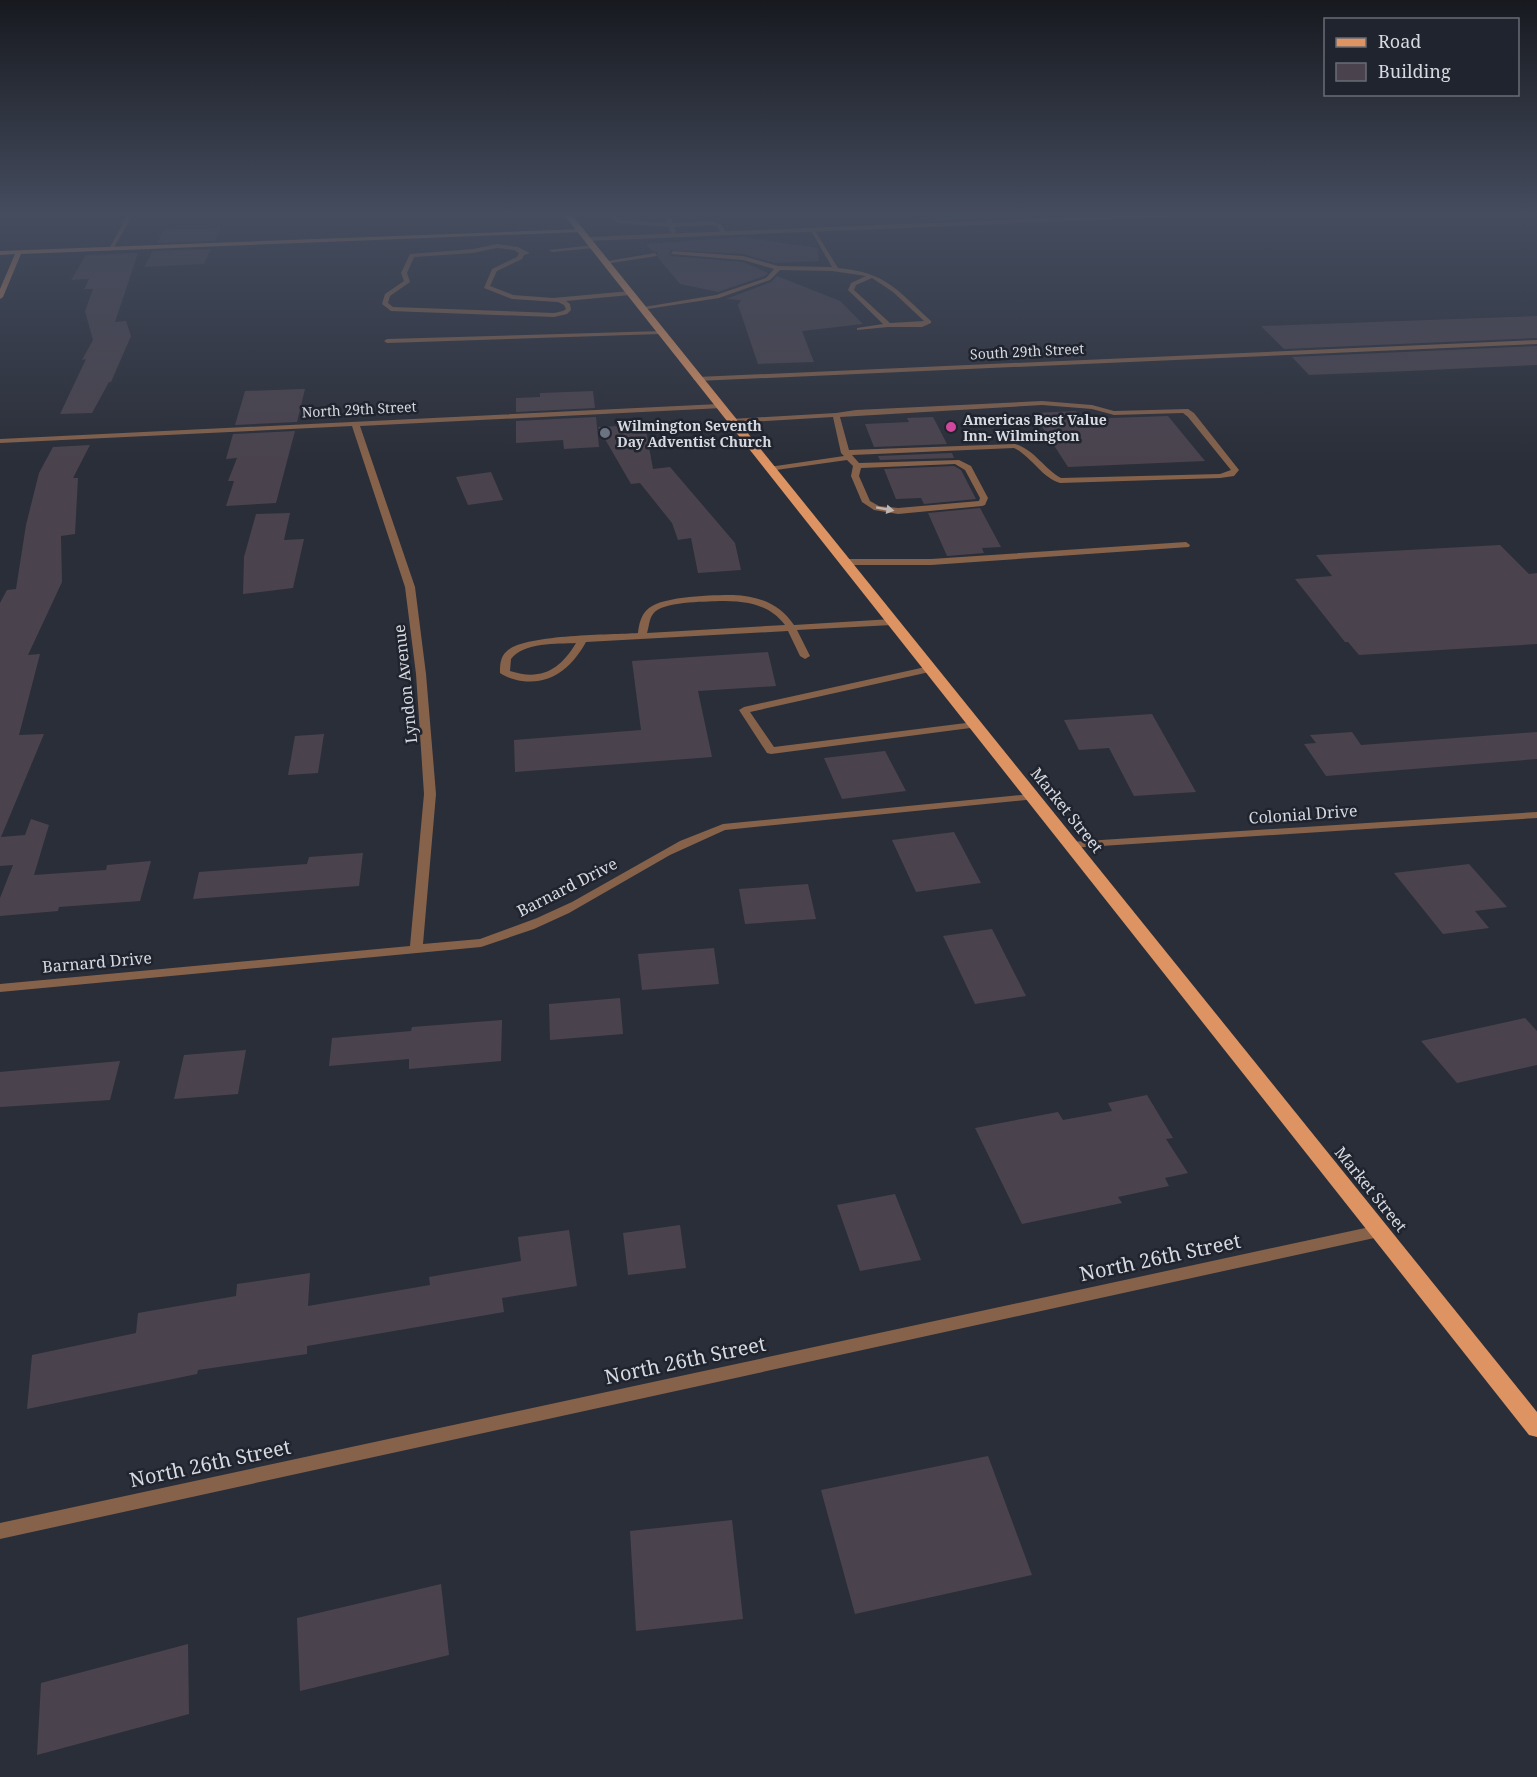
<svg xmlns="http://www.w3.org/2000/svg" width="1537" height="1777" font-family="'Noto Serif',serif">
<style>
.green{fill:#364d30}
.building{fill:#4a434d}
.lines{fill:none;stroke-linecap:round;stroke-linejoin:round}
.lane{fill:#86624b;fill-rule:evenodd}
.street{fill:#86624b;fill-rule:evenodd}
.secondary{fill:#b77e58;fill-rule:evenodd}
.primary{fill:#dd9362;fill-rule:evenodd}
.oneway{fill:#beb5b3}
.hotel-dot{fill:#d1479c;stroke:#20242e;stroke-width:2}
.worship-dot{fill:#6b7280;stroke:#20242e;stroke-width:2}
.labels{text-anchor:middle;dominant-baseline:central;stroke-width:5;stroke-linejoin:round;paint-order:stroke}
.far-street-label{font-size:14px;fill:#d6d9df;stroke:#20242e}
.far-poi-label{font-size:14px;font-weight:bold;fill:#d6d9df;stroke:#20242e;text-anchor:start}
.street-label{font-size:16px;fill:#d6d9df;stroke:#20242e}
.near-street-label{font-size:20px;fill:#d6d9df;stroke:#20242e}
</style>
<rect width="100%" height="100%" fill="#2a2e38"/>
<polygon class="green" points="930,215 1075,215 934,221"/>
<g class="building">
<polygon points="221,228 215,241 157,243 164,230"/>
<polygon points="742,237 818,248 819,261 775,263 743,254 671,250 669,254 671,256 743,262 768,273 765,276 718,292 680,284 658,258 657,252 652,251 646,244"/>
<polygon points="211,249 204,264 144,267 153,251"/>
<polygon points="138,253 115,322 126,321 131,336 111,382 109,382 92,413 60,414 86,359 82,360 93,340 85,311 93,289 84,289 89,279 71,280 86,255"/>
<polygon points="777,276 840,301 863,324 802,331 814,362 758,364 738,305 741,300 726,299 771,282"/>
<polygon points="1537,316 1537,338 1284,349 1261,326"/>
<polygon points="1537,346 1537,365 1409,371 1309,375 1292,357"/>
<polygon points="300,389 305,389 297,422 235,425 245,391"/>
<polygon points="593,391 595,408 516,412 516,398 540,397 540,393"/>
<polygon points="1076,411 1082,419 1168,416 1205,461 1068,467 1033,413"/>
<polygon points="596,417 599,447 564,449 563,440 516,443 516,421"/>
<polygon points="933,417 947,444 874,447 865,424 909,422 907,418"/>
<polygon points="645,425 653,469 670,467 735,543 741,570 698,573 691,538 678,540 672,523 640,483 631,484 598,427"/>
<polygon points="295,431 276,503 226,506 234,481 228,481 237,458 226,459 233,434"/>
<polygon points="90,445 73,478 78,478 75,534 61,536 62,582 28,655 40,654 19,735 44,734 1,837 25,835 31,819 49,825 34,875 106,870 107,865 151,861 140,901 59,907 58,911 0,916 0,898 13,865 0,866 0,603 7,590 16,589 26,525 39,473 53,447"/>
<polygon points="952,453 954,458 880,460 878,456"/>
<polygon points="954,466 961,470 976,499 924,504 921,498 896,499 884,469"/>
<polygon points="491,472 503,500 468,505 456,477"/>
<polygon points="980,508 1001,547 982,548 984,553 947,556 928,513"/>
<polygon points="290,513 284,540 304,539 293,588 243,594 244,557 256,514"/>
<polygon points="1500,545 1529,574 1537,573 1537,644 1359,655 1348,642 1345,642 1295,579 1332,576 1316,555"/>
<polygon points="768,652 776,686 698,691 712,757 515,772 514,740 641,730 632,661"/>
<polygon points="1152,714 1196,792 1134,796 1109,748 1079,750 1064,720"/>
<polygon points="1352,732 1361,745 1537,732 1537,759 1326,776 1304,744 1316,743 1310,735"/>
<polygon points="324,734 318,773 288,775 295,736"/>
<polygon points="885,751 906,791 842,799 824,758"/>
<polygon points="954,832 981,883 916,892 892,840"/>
<polygon points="363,853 359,886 193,899 199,872 307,864 309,857"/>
<polygon points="1469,864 1507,907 1475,911 1489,928 1443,934 1394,873"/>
<polygon points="808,884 816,919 745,924 739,889"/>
<polygon points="992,929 1026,996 975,1004 943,936"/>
<polygon points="714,948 719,984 642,990 638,954"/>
<polygon points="620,998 623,1034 550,1040 549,1004"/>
<polygon points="1525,1018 1537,1031 1537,1065 1457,1083 1421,1041"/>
<polygon points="502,1020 501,1061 409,1069 409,1059 329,1066 332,1038 411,1031 412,1027"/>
<polygon points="246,1050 238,1094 174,1099 184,1055"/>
<polygon points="120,1061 110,1100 0,1107 0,1072"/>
<polygon points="1147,1095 1173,1138 1166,1139 1188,1173 1165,1178 1169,1186 1118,1197 1122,1203 1022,1224 975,1128 1058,1112 1063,1120 1112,1111 1108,1103"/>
<polygon points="895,1194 921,1260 860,1271 837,1205"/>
<polygon points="680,1225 686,1268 628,1275 623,1233"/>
<polygon points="569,1230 577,1286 502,1298 504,1312 307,1346 307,1354 198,1370 197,1374 27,1409 32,1355 136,1333 138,1313 236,1296 237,1284 310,1273 308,1306 430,1285 429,1277 521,1261 518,1237"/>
<polygon points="988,1456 1032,1575 855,1614 821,1490"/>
<polygon points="732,1520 743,1619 636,1631 630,1531"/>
<polygon points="441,1584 449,1655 300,1691 297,1618"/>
<polygon points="188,1644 189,1714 37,1755 41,1683"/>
</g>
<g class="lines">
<g class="lane">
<polygon points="567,215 586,215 569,218"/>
<polygon points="610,215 616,215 621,220 667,223 663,215 669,215 673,223 710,221 721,224 727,234 722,235 717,226 710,225 674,227 676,232 673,234 670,232 669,227 617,223"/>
<path d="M810 229H814L838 268C886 272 898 291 931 321V323L922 327H888L857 330V328L883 324 848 290 851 283 866 276 832 271 780 270 770 280 719 298 641 310 638 308 716 295 766 278 774 269 743 260 671 254 673 251 743 256 778 266 832 267ZM872 278 893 292 924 321 890 323 854 290 856 285Z"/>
<path d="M497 244 518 247 530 253 524 255 522 259 497 271 490 286 513 295 553 298 630 291 633 293 630 295 566 301 570 304 571 310 567 314 554 317 391 311 382 304 385 294 404 281 401 273 410 254 473 249ZM497 248 514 250 519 253 517 257 492 269 484 288 512 299 558 302 564 305 566 309 563 311 554 313 393 307 388 303 390 296 410 282 407 273 414 257 473 253Z"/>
<polygon points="593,245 595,248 552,252 549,250"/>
<polygon points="655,253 657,256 605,264 602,262"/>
<polygon points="662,331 662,333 660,334 387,343 384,341 387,339"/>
<path d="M1042 401 1092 405 1114 411 1188 409 1194 413 1239 470 1234 476 1220 478 1060 483C1041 477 1032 457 1014 448L852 455 859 463 959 460 971 466 988 498 985 505 982 506 898 514 874 510 862 502 851 476 853 466 847 460 769 471 765 469 769 467 844 456 841 453 833 417 731 423 727 421 731 419 836 413 856 410ZM1042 405 1092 409 1114 415 1183 413 1188 417 1231 470 1220 474 1061 478C1044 469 1035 450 1015 444L849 450 840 417ZM955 464 965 470 980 498 979 501 898 508 879 506 870 501 859 476 861 468Z"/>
<polygon points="1186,542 1190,545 1189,547 931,565 844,565 840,562 844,559 931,559"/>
<path d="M733 595C758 596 779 603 794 625L892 619 897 622 892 625 797 630 810 656 805 659 800 656 788 631 586 642C572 667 552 685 522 681 514 680 506 677 500 673 500 665 500 657 507 651 525 634 611 635 638 633 639 624 641 614 649 608 664 596 714 595 733 595ZM719 601C745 601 768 603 785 625L647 633C649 627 649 619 653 614 662 601 704 602 719 601ZM576 643C560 670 541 681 510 671L511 659C524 642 557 644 576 643Z"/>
<polygon points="930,666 934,667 934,671 750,712 774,747 974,722 978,723 979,725 978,727 771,754 767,753 739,710 744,707"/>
</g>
<g class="street">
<polygon points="127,215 133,215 113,249 109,249"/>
<polygon points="1127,215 1172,215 1169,217 587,241 584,239 587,237"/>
<polygon points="1537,340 1537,344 697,381 693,379 697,377"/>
<polygon points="719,404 722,404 722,408 360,426 415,587 426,674 436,794 423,944 480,939 537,918 572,902 680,841 723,824 1032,794 1038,797 1036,799 725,830 670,855 569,913 534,929 481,947 0,992 0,984 410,946 424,794 416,674 405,587 352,426 0,443 0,439"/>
<polygon points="1537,812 1537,818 1070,848 1064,845 1070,842"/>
<polygon points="1379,1225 1384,1227 1387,1231 1384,1235 1379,1237 0,1539 0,1523"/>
</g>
<polygon class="secondary" points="580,229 582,232 21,254 3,297 0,299 0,289 15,254 0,255 0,251"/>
<polygon class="primary" points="564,215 572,215 1537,1412 1537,1437 1529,1435"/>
</g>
<defs><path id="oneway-solid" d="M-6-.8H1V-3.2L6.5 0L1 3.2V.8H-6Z" transform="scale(1.5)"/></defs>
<use class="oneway" href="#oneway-solid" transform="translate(885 509) rotate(10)"/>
<linearGradient id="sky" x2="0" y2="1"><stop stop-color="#17191f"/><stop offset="0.46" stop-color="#444c5e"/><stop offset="1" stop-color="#444c5e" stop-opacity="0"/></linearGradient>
<rect width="1537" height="464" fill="url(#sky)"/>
<circle class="hotel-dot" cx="951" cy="427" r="6"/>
<circle class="worship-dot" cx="605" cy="433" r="6"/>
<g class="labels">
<g class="far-street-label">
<text transform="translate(1027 351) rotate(-3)">South 29th Street</text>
<text transform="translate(359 409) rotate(-3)">North 29th Street</text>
</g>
<g class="far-poi-label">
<text x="963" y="419">Americas Best Value<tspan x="963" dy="16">Inn- Wilmington</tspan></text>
<text x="617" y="425">Wilmington Seventh<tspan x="617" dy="16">Day Adventist Church</tspan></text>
</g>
<g class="street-label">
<text transform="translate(405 684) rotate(-96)">Lyndon Avenue</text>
<text transform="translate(1067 810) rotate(51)">Market Street</text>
<text transform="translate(1303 814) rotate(-4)">Colonial Drive</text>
<text transform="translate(567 887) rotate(-27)">Barnard Drive</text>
<text transform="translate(97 962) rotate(-5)">Barnard Drive</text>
<text transform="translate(1371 1189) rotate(51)">Market Street</text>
</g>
<g class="near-street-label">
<text transform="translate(1160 1257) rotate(-12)">North 26th Street</text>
<text transform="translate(685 1360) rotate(-12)">North 26th Street</text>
<text transform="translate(210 1463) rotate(-12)">North 26th Street</text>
</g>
</g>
<rect x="1324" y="18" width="195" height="78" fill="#20242e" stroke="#696c75" stroke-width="1.5"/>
<rect x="1336" y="38" width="30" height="9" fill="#dd9362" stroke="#696c75" stroke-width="1.5"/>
<text x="1378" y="48" font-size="18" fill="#d6d9df">Road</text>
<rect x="1336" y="63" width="30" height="18" fill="#4a434d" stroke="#696c75" stroke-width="1.5"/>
<text x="1378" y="78" font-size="18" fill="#d6d9df">Building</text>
</svg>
